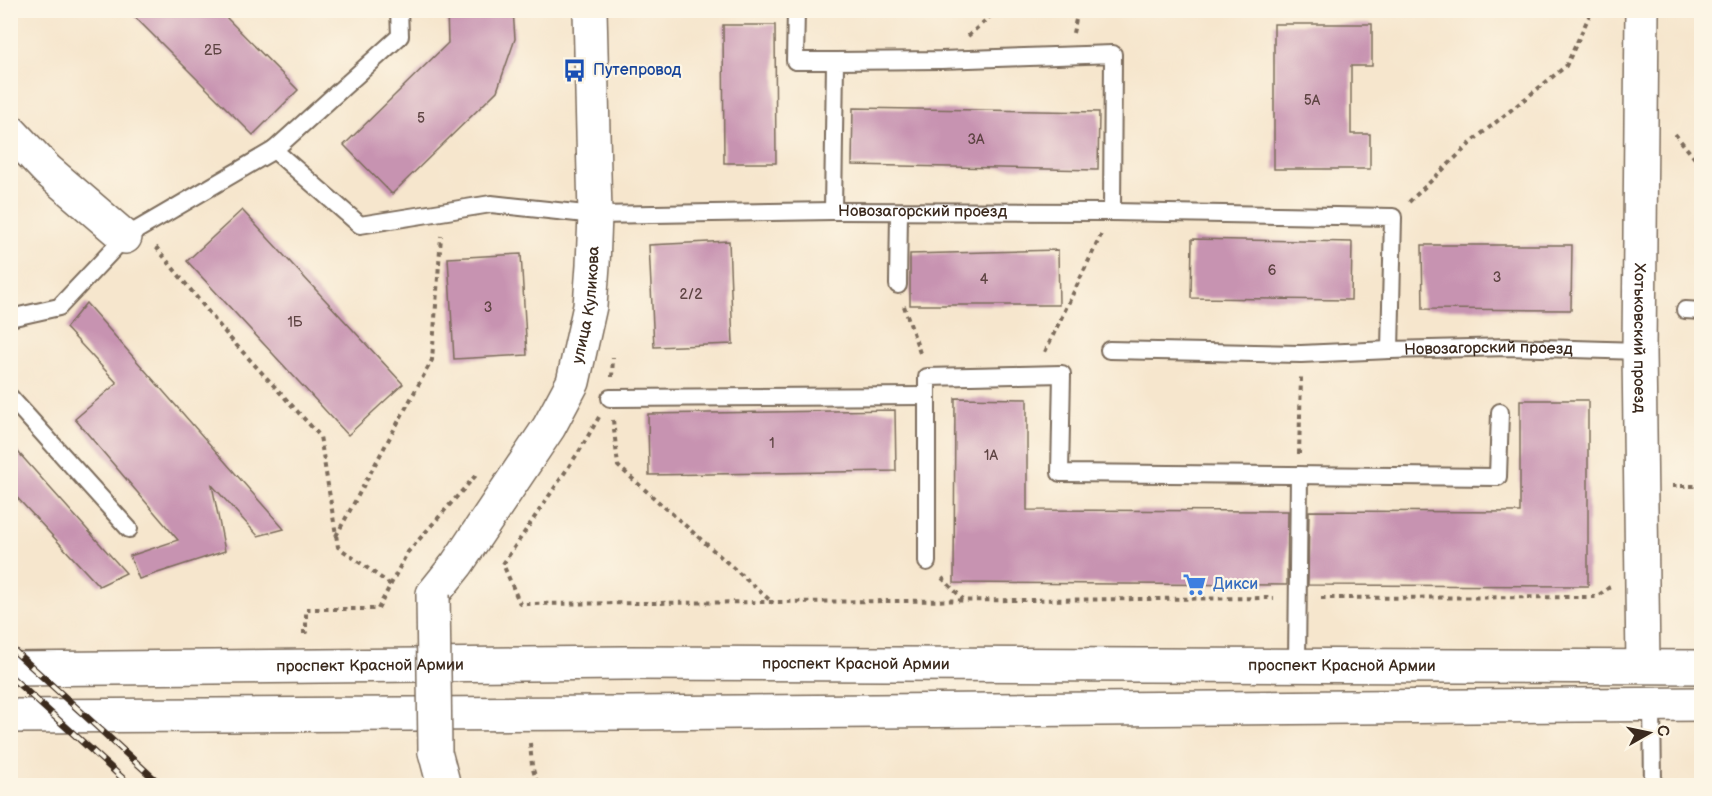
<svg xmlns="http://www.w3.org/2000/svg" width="1712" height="796" font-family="'Balsamiq Sans',sans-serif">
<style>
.building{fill:#c793b1}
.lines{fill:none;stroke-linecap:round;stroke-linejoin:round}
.service-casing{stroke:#7c6c5b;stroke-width:20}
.minor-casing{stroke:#7c6c5b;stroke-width:36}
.secondary-casing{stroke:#7c6c5b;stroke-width:36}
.path{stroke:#7c6c5b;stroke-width:4;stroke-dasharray:4.5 4.5;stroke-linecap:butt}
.service{stroke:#fff;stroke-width:16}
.minor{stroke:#fff;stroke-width:33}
.secondary{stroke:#fff;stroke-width:33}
.rail-casing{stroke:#3b2a1e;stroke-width:7}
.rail{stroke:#fcf5e5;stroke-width:4.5;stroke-dasharray:14;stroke-linecap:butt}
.secondary-bridge-casing{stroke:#7c6c5b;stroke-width:36;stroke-linecap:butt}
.secondary-bridge{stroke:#fff;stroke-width:33}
.labels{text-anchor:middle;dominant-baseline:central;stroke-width:4.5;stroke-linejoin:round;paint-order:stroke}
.number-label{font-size:14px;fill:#5e4443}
.transit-label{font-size:16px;fill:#164399;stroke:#fcf5e5;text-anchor:start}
.street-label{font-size:16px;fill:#3b2a1e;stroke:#fcf5e5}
.shop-label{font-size:16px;fill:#366cbe;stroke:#fcf5e5;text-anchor:start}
</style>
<rect width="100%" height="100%" fill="#fcf5e5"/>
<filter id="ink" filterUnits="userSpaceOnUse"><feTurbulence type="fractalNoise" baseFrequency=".0167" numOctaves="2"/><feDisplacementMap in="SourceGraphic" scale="12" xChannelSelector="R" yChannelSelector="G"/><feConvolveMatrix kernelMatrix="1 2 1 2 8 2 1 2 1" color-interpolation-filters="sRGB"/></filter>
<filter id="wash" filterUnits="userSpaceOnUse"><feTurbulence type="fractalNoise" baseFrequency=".008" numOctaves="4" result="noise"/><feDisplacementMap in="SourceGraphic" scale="24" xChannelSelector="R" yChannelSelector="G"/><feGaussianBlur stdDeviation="1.35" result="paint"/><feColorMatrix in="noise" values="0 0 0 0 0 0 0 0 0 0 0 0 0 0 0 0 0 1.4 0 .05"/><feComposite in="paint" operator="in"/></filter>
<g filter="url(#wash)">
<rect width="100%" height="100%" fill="#f6e6cd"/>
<g id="blocks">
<g class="building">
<polygon points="128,10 219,10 298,90 253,135"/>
<polygon points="447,10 513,10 515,39 497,91 392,194 344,145 448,43"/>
<polygon points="1274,24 1372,24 1372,66 1351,66 1351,134 1370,134 1370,169 1274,169"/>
<polygon points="723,25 775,25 776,163 724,163"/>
<polygon points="853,108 1099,112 1098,170 852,165"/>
<polygon points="242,210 403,384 348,435 187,261"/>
<polygon points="1192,239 1352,242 1351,300 1191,298"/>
<polygon points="729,241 733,344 654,347 649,245"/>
<polygon points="1422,245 1572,245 1571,310 1423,309"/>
<polygon points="1058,250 1059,305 910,305 910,254"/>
<polygon points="521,254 527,355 454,359 448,258"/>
<polygon points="86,303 284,529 258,536 212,485 225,551 139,579 130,556 178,540 75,419 117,383 66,328"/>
<polygon points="955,398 1027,399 1027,510 1288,511 1287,585 954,583"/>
<polygon points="1520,400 1588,400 1588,586 1308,585 1309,511 1520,512"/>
<polygon points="895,410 896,471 649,475 648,414"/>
<polygon points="10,443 126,573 99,586 10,490"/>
</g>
</g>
</g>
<g filter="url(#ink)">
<use href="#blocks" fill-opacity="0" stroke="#7c6c5b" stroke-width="1.5"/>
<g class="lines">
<defs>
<g id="service">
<polyline points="796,10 795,61 835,61"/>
<polyline points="274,150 400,36 399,10"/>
<polyline points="833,211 835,61 941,60 1113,54 1112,212"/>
<polyline points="898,285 899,212"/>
<polyline points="1685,310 1702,311"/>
<path id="s1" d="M10 318 59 307 125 237 274 150 360 225 491 204 595 215 833 211 1112 212 1393 217 1390 350 1509 347 1639 351"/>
<polyline points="1109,350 1301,354 1390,350"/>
<polyline points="10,397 129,529"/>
<polyline points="610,398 927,396"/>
<polyline points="927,562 927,377 1062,374 1060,473 1498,477 1500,412"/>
<polyline points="1297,664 1299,475"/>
<polyline points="1652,705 1653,786"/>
</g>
<polyline id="minor" points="10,131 47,170 125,237"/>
<g id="secondary">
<path id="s2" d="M1642 10 1639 351 1643 665"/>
<path id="s3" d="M433 594 457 564 549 427 573 382 590 306 593 265 595 215 590 10"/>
<path id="s4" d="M10 669 625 663 1702 667"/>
<polyline points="10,716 628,713 1702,704"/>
<polyline points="435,752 444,786"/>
</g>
</defs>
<use href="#service" class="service-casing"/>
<use href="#minor" class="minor-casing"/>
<use href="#secondary" class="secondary-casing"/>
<g class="path">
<polyline points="1073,33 1078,10"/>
<polyline points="968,36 997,10"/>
<polyline points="1675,134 1702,167"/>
<polyline points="1409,202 1475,139 1566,66 1592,10"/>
<polyline points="156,247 228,336 320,436 338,547 391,585"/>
<polyline points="904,306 921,356"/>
<polyline points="1045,352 1101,235"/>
<polyline points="612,377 613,357"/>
<polyline points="599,417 580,450 503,564 520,604 1274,598"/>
<polyline points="613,420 618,466 773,603"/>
<polyline points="1299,454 1301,377"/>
<polyline points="1672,486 1702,486"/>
<polyline points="336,536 432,360 441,236"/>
<polyline points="942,578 963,599"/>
<polyline points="1321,598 1596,597 1610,587"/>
<polyline points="302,632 306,632 306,609 378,609 407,553 477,474"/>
<polyline points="530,743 532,766 538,786"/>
</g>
<use href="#service" class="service"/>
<use href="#minor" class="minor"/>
<use href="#secondary" class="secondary"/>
<defs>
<g id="rail">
<polyline points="10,647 162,786"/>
<polyline points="10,676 131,786"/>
</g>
</defs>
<use href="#rail" class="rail-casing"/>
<use href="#rail" class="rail"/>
<defs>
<polyline id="secondary-bridge" points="433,594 435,752"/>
</defs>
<use href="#secondary-bridge" class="secondary-bridge-casing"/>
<use href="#secondary-bridge" class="secondary-bridge"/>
</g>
</g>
<defs>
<symbol id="bus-bare" viewBox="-9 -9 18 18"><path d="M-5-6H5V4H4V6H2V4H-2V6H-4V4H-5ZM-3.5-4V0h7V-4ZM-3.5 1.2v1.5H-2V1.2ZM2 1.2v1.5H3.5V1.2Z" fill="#1a4fb4" stroke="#fcf5e5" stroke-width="2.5" paint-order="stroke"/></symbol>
<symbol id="supermarket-bare" viewBox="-9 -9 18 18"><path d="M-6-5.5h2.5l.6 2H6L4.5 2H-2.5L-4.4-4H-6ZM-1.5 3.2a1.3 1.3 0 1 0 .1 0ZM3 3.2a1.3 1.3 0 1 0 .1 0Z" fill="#3f7fe0" stroke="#fcf5e5" stroke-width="2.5" paint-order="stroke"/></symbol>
</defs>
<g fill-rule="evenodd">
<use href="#bus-bare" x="558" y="54" width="33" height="33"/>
<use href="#supermarket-bare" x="1178" y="568" width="33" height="33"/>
</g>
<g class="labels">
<g class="number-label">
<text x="213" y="50">2Б</text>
<text x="1312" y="100">5А</text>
<text x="421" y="118">5</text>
<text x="976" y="139">3А</text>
<text x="1272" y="270">6</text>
<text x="1497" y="277">3</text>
<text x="984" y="279">4</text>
<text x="691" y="294">2/2</text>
<text x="488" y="307">3</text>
<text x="295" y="322">1Б</text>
<text x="772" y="443">1</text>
<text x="991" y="455">1А</text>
</g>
<g class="transit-label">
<text x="593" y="70">Путепровод</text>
</g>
<g class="street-label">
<text stroke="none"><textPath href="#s1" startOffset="998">Новозагорский проезд</textPath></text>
<text stroke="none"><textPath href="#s3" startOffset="333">улица Куликова</textPath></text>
<text stroke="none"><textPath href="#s2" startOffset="328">Хотьковский проезд</textPath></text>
<text stroke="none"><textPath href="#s1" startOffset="1700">Новозагорский проезд</textPath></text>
<text stroke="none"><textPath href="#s4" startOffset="846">проспект Красной Армии</textPath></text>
<text stroke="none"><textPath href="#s4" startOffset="360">проспект Красной Армии</textPath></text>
<text stroke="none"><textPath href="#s4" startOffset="1332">проспект Красной Армии</textPath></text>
</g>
<g class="shop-label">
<text x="1213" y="584">Дикси</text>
</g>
</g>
<rect width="1712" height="796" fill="none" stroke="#fcf5e5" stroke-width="36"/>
<g transform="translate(1649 733) rotate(81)" stroke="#fcf5e5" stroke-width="4.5" paint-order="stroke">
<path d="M0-4.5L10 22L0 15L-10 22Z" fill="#3b2a1e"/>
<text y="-9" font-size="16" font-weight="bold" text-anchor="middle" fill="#3b2a1e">С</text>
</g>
</svg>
